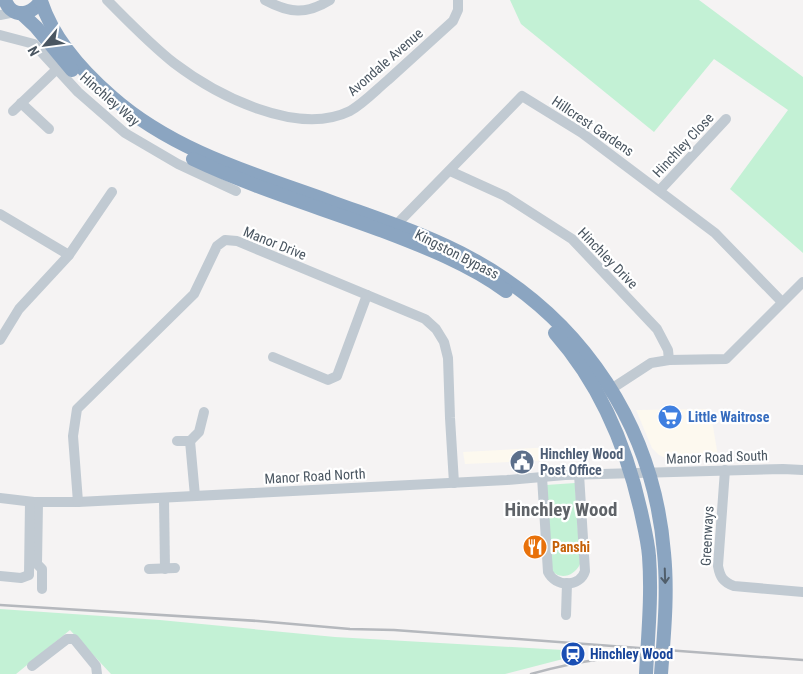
<svg xmlns="http://www.w3.org/2000/svg" width="803" height="674" font-family="'Roboto Condensed',sans-serif">
<style>
.commercial{fill:#fdf9ef}
.green{fill:#c3f1d5}
.lines{fill:none;stroke-linecap:round;stroke-linejoin:round}
.minor{stroke:#c1cad2;stroke-width:10}
.highway{stroke:#8ba5c1;stroke-width:14}
.rail{stroke:#b5b8bd;stroke-width:2.5}
.oneway{stroke:#505e6b}
.labels{text-anchor:middle;dominant-baseline:central;stroke-width:4.5;stroke-linejoin:round;paint-order:stroke}
.street-label{font-size:14px;fill:#4a5661;stroke:#fff}
.shop-label{font-size:14px;font-weight:bold;fill:#366cbe;stroke:#fff;text-anchor:start}
.service-label{font-size:14px;font-weight:bold;fill:#4e5e75;stroke:#fff;text-anchor:start}
.food-label{font-size:14px;font-weight:bold;fill:#c56008;stroke:#fff;text-anchor:start}
.transit-label{font-size:14px;font-weight:bold;fill:#164399;stroke:#fff;text-anchor:start}
.district-label{font-size:19px;font-weight:bold;fill:#5f6368;stroke:#fff}
</style>
<rect width="100%" height="100%" fill="#f5f3f3"/>
<g class="commercial">
<polygon points="710,409 718,456 668,459 659,455 652,448 636,410"/>
<polygon points="553,447 556,460 465,464 463,452"/>
</g>
<g class="green">
<polygon points="510,0 699,0 803,77 803,253 730,189 788,110 714,59 654,132 521,24"/>
<path d="M575 483 580 564C574 577 558 581 550 568L546 485Z"/>
<polygon points="0,609 160,620 335,637 563,650 563,659 505,674 111,674 70,630 16,674 0,674"/>
</g>
<g class="lines">
<g class="minor">
<path d="M107 0C129 22 150 44 174 63 216 95 297 137 350 111 364 103 376 90 388 80 410 60 431 41 453 21L458 10V0"/>
<path d="M265 0C289 13 306 15 330 0"/>
<polyline points="0,15 15,12"/>
<polyline points="0,35 34,44 78,92 125,133 178,164 236,191"/>
<polyline points="21,103 49,129"/>
<polyline points="13,111 57,69"/>
<polyline points="450,171 505,196 572,239 657,329 668,350 669,360"/>
<polyline points="660,190 726,119"/>
<polyline points="0,214 69,255"/>
<polyline points="396,225 522,96 582,133 715,233 782,302"/>
<polyline points="0,340 19,309 69,255 112,192"/>
<polyline points="273,357 328,380 337,376 367,295"/>
<polyline points="605,393 651,363 669,360 726,359 803,282"/>
<polyline points="177,441 190,441 199,432 204,412"/>
<polyline points="190,441 195,496"/>
<path d="M725 470 718 566C720 577 723 582 734 586L803 592"/>
<path d="M542 477 548 572C555 587 580 588 585 571L579 474"/>
<polyline points="0,498 34,502 78,502 507,480 565,475 783,469 803,470"/>
<polyline points="164,498 165,569"/>
<polyline points="38,502 37,564 42,569 42,589"/>
<polyline points="78,502 73,436 77,409 194,294 217,246 225,240 237,241 425,319 436,329 444,342 448,358 450,418 454,483"/>
<polyline points="149,569 175,568"/>
<polyline points="0,576 21,578 29,575 30,502"/>
<polyline points="566,615 567,583"/>
<polyline points="32,666 67,639 74,639 96,666 97,674"/>
</g>
<g class="highway">
<path d="M5 0C12 20 33 15 41 0"/>
<path d="M41 1C53 39 82 71 112 97 173 151 254 174 329 201 378 219 429 235 474 260 584 321 654 428 664 553 668 593 664 634 661 674"/>
<polyline points="21,13 36,27 72,70"/>
<path d="M193 159C254 188 319 207 383 231 425 247 469 264 506 291"/>
<path d="M555 333C600 384 626 445 641 512 644 526 648 542 649 556 652 595 648 635 646 674"/>
</g>
<g class="rail">
<polyline points="0,605 258,621 350,629 394,630 803,660"/>
<path d="M531 674C573 662 617 655 661 655"/>
</g>
</g>
<defs><path id="oneway-shaft" d="M-6 0H5M1.5-3L5.5 0L1.5 3" fill="none" stroke-width="1.6" stroke-linecap="round" stroke-linejoin="round" transform="scale(1.25)"/></defs>
<use class="oneway" href="#oneway-shaft" transform="translate(665 576) rotate(88)"/>
<defs>
<symbol id="supermarket-disc" viewBox="-11 -11 22 22"><circle r="9.5" fill="#3f7fe0" stroke="#fff"/><path d="M-6-5.5h2.5l.6 2H6L4.5 2H-2.5L-4.4-4H-6ZM-1.5 3.2a1.3 1.3 0 1 0 .1 0ZM3 3.2a1.3 1.3 0 1 0 .1 0Z" fill="#fff"/></symbol>
<symbol id="civic-disc" viewBox="-11 -11 22 22"><circle r="9.5" fill="#5c6f8a" stroke="#fff"/><path d="M-.6-6.5H3V-4.5H.6V-3L4-1V1h2V6H-6V1h2V-1L-.6-3ZM-1.2 2.5V6h2.4V2.5Z" fill="#fff"/></symbol>
<symbol id="restaurant-disc" viewBox="-11 -11 22 22"><circle r="9.5" fill="#e8710a" stroke="#fff"/><path d="M-5-6h1v4h1v-4h1v4h1v-4h1v5L-1.5 .5V6h-2V.5L-5-1ZM5-6V6H3V1.5H1.5Q1.5-4 5-6Z" fill="#fff"/></symbol>
<symbol id="station-disc" viewBox="-11 -11 22 22"><circle r="9.5" fill="#1a4fb4" stroke="#fff"/><path d="M-3-6H3Q5-6 5-4V2Q5 4 3 4L4.5 6H3L1.5 4h-3L-3 6H-4.5L-3 4Q-5 4-5 2V-4Q-5-6-3-6ZM-3.5-4v3h7v-3ZM-3.5 1v1.5H-2V1ZM2 1v1.5H3.5V1Z" fill="#fff"/></symbol>
</defs>
<g fill-rule="evenodd">
<use href="#supermarket-disc" x="656" y="403" width="28" height="28"/>
<use href="#civic-disc" x="508" y="448" width="28" height="28"/>
<use href="#restaurant-disc" x="521" y="533" width="28" height="28"/>
<use href="#station-disc" x="559" y="640" width="28" height="28"/>
</g>
<g class="labels">
<g class="street-label">
<text transform="translate(385 62) rotate(-41)">Avondale Avenue</text>
<text transform="translate(110 99) rotate(41)">Hinchley Way</text>
<text transform="translate(593 126) rotate(34)">Hillcrest Gardens</text>
<text transform="translate(683 145) rotate(-47)">Hinchley Close</text>
<text transform="translate(275 243) rotate(22)">Manor Drive</text>
<text transform="translate(457 254) rotate(27)">Kingston Bypass</text>
<text transform="translate(608 258) rotate(46)">Hinchley Drive</text>
<text transform="translate(717 457) rotate(-2)">Manor Road South</text>
<text transform="translate(315 476) rotate(-3)">Manor Road North</text>
<text transform="translate(707 536) rotate(-87)">Greenways</text>
</g>
<g class="shop-label">
<text x="688" y="417">Little Waitrose</text>
</g>
<g class="service-label">
<text x="540" y="454">Hinchley Wood<tspan x="540" dy="16">Post Office</tspan></text>
</g>
<g class="food-label">
<text x="552" y="547">Panshi</text>
</g>
<g class="transit-label">
<text x="590" y="654">Hinchley Wood</text>
</g>
<g class="district-label">
<text x="561" y="509">Hinchley Wood</text>
</g>
</g>
<g transform="translate(45 45) rotate(241)" stroke="#ffffff" stroke-width="4" paint-order="stroke">
<path d="M0-4L9 19L0 12L-9 19Z" fill="#4a5661"/>
<text y="-8" font-size="14" font-weight="bold" text-anchor="middle" fill="#4a5661">N</text>
</g>
</svg>
